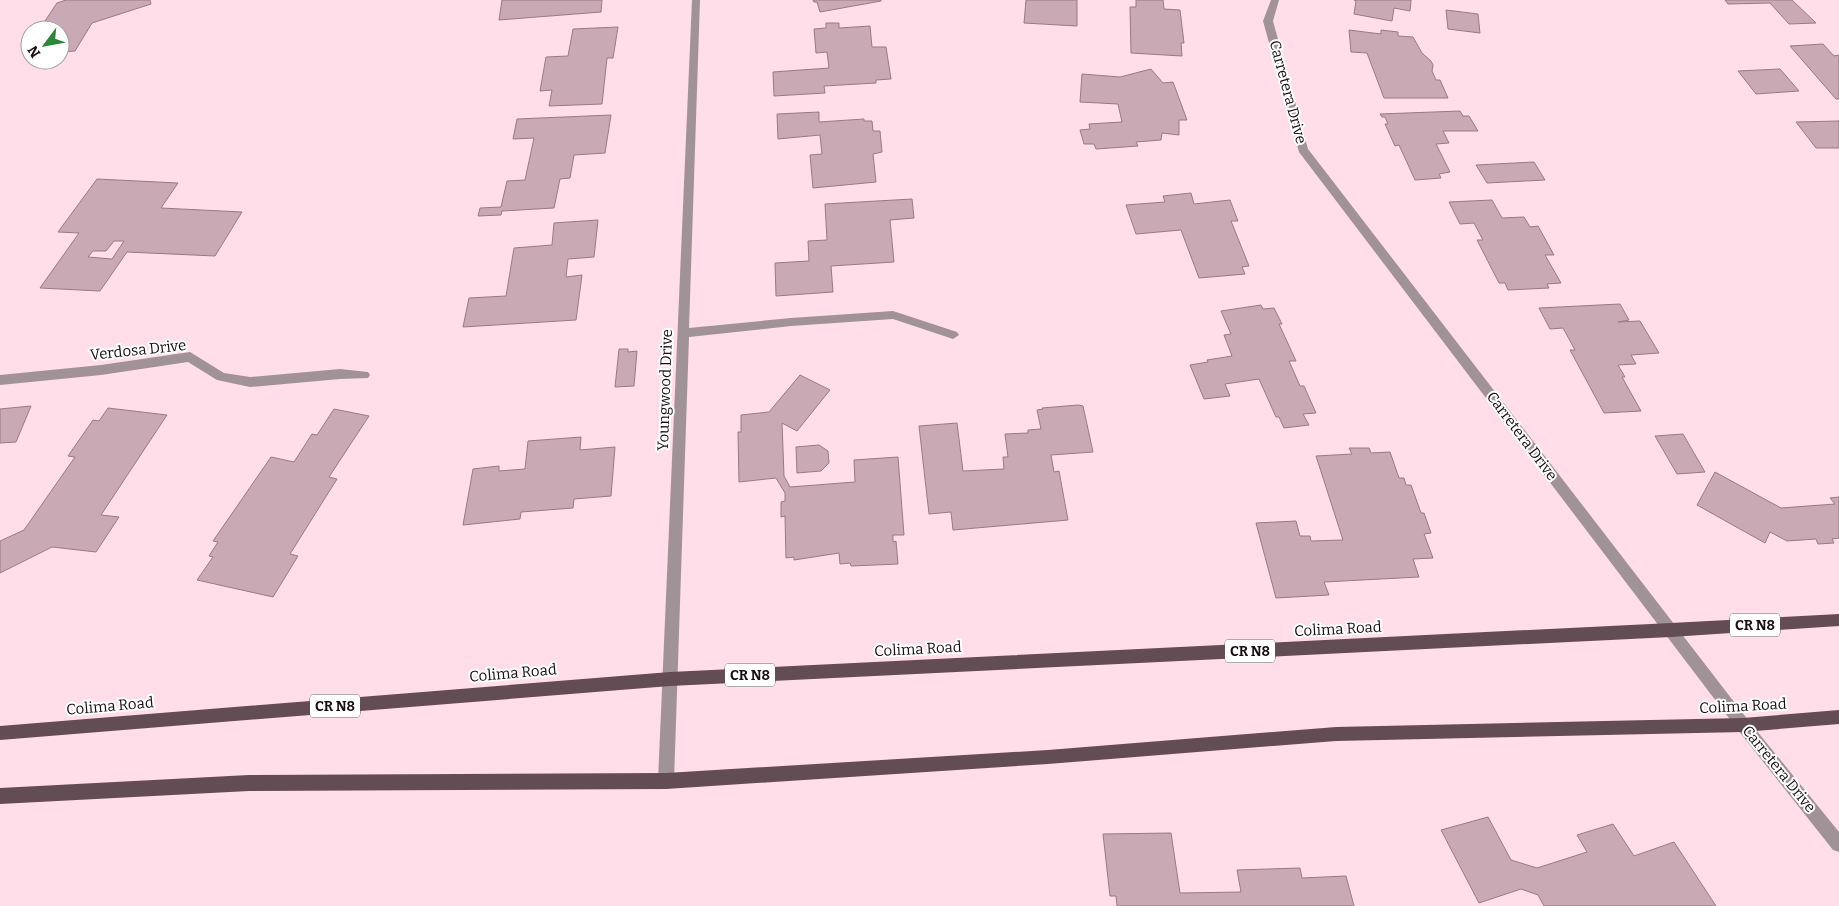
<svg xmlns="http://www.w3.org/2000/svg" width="1839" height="906" font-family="Bitter,serif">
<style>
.building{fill:#c9a9b4;stroke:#987a85;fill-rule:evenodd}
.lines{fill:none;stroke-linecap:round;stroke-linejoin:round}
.minor{fill:#a09296;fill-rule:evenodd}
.major{fill:#634c54;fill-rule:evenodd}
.labels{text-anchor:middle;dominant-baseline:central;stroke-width:4;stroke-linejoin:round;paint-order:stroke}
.shield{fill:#fff;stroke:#5d5658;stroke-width:1}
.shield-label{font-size:14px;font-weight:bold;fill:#180d11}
.street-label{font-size:15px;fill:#180d11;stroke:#fff}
</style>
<rect width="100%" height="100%" fill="#ffdde9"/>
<g class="building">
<polygon points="66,0 150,0 151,4 92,23 75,51 60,52 60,30 39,30 57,3"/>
<polygon points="502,0 602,0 601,12 499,20"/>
<polygon points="813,0 881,0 881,1 820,12 817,2 814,2"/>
<polygon points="1026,0 1077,0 1077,26 1024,23"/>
<polygon points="1136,0 1163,0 1164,9 1180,10 1184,43 1181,43 1182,56 1131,53 1130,7 1136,7"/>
<polygon points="1354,0 1411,0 1410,11 1394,8 1392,21 1354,14 1356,1"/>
<polygon points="1725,0 1792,0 1816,23 1789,24 1770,3 1728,4"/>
<polygon points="1446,10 1478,14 1480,33 1448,29"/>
<polygon points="826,23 839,23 839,28 870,26 872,47 886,47 891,79 876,80 876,83 824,86 825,93 774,96 773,72 829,68 827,52 816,53 814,29 826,28"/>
<polygon points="618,27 613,58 607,58 602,104 549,106 552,90 540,91 546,57 568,56 573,29"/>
<polygon points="1349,30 1381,34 1381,30 1398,32 1398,36 1413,37 1422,53 1431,61 1433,65 1432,71 1436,80 1440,80 1448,98 1384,98 1367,53 1351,52"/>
<polygon points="1823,44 1834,56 1839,55 1839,99 1836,99 1790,46"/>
<polygon points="1151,69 1163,83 1173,82 1187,120 1179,120 1179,135 1162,133 1161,140 1136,142 1138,146 1096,149 1094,144 1084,144 1080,130 1090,129 1089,124 1122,122 1118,104 1080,102 1082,74 1120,77"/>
<polygon points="1780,69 1799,91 1756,94 1738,71"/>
<polygon points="1460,111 1463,116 1469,116 1478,131 1443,131 1449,143 1436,144 1450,172 1439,174 1441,178 1415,180 1399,145 1395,146 1385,124 1388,124 1385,117 1382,117 1380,114"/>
<polygon points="819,112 819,122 864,119 864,121 872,121 873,131 880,131 882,152 873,154 876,182 813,188 810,155 822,154 820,135 778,139 777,114"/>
<polygon points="611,115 605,153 574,155 570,178 560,179 554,208 502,211 501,215 478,216 480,208 501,207 507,181 525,180 534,138 513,139 517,119"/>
<polygon points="1839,121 1839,148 1816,148 1796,122"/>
<polygon points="1534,162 1545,180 1487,183 1476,165"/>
<path d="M97 179 178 183 161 208 242 212 215 256 127 252 100 291 40 288 79 233 58 232ZM114 241H124L112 259 88 257 93 251H106Z"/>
<polygon points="1191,193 1194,204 1230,200 1238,221 1231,221 1249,266 1242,267 1245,274 1199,278 1181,230 1136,234 1126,205 1165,202 1163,196"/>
<polygon points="912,199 914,218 890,220 894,262 831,266 833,292 776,296 775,263 809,261 808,241 827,240 825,204"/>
<polygon points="1492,200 1502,218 1524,217 1530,227 1538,226 1554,255 1545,255 1561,283 1547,284 1549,288 1508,290 1505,283 1499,283 1477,240 1483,240 1474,223 1460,224 1449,202"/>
<polygon points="598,220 594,257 568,259 566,277 582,275 576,320 463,327 469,298 506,296 514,248 552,245 554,223"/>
<polygon points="1620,304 1629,320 1618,322 1640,321 1659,353 1631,355 1636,364 1618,365 1625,377 1622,377 1641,411 1604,413 1570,350 1575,350 1563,328 1550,329 1539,308"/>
<polygon points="1261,305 1263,309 1274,308 1282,324 1279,324 1296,361 1289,361 1300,386 1304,386 1316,413 1303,414 1309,425 1284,428 1279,417 1276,417 1259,379 1225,384 1230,396 1204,399 1190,365 1208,362 1207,360 1232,356 1224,335 1231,334 1221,311"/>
<polygon points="619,349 628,349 628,352 637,351 634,386 615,387"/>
<polygon points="800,375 830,390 797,431 782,423 784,476 790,487 855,482 854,460 898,457 904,535 893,535 893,542 896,541 898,564 851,566 850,563 840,564 839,553 794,560 794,557 786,558 785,516 781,517 781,502 785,501 785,493 776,478 739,482 738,432 741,432 741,415 769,412"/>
<polygon points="1078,405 1083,406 1093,452 1051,455 1054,472 1059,471 1068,520 953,530 951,512 929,514 919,426 957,423 963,471 1004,469 1003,457 1008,457 1005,434 1028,433 1028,430 1041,429 1037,410 1043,409 1042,408"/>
<polygon points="31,406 16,442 0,443 0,409"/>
<polygon points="108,408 167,415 101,515 119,517 96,552 52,547 0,573 0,541 24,530 75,457 68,456 93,420 99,421"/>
<polygon points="334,409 369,416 329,477 337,479 290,554 298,556 273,597 197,580 213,557 209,556 218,542 213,541 271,457 294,462 312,434 317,435"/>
<polygon points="1683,434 1705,472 1677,474 1655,436"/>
<polygon points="581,437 580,450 615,447 611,496 574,499 573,508 521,512 520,519 463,525 473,469 499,466 499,471 525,469 528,441"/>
<polygon points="819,445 828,451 829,463 821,471 797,473 796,447"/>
<polygon points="1349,448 1369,448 1371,453 1390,452 1399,478 1404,478 1406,485 1411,485 1421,513 1424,513 1431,533 1424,534 1433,558 1413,559 1419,577 1324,582 1329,595 1276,598 1256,523 1296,521 1300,536 1310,536 1311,541 1343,540 1316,456 1352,454"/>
<polygon points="1715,472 1781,508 1835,504 1830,498 1839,497 1839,538 1832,539 1834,543 1818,544 1816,539 1787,541 1770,532 1765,543 1697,505"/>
<polygon points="1488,817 1511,860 1537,868 1587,852 1577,835 1613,824 1634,856 1674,842 1716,906 1544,906 1538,895 1521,889 1479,903 1441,830"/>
<polygon points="1171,833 1180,893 1241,892 1237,870 1300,868 1302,878 1346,876 1354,906 1117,906 1116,896 1110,896 1103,834"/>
</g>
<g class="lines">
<g class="minor">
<polygon points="692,0 700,0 689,328 791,318 893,311 957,332 959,335 953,339 893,319 791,326 689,337 674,781 671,786 666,789 661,786 658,781"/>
<polygon points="1271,0 1279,0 1273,21 1308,149 1748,720 1839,832 1839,852 1833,850 1738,730 1299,152 1263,21"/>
<polygon points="190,352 224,373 250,377 340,369 368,372 370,375 368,378 340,379 250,387 217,380 188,362 101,375 0,385 0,375 101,365"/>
</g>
<g class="major">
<polygon points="1839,614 1839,626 1671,637 670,686 0,740 0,726 670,672 1671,623"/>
<polygon points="1839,710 1839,724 1743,732 1336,741 1048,764 666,789 249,791 0,804 0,788 249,775 666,773 1048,750 1336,727 1743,718"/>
</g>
</g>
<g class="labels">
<g class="shield">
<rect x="1730" y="613.5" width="50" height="23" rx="4"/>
<rect x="1225" y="639.5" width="50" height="23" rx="4"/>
<rect x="725" y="663.5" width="50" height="23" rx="4"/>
<rect x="310" y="694.5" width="50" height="23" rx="4"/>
</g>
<g class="shield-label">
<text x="1755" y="625">CR N8</text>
<text x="1250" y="651">CR N8</text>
<text x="750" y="675">CR N8</text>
<text x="335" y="706">CR N8</text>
</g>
<g class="street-label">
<text transform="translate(1288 92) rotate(75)">Carretera Drive</text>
<text transform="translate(138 350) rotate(-6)">Verdosa Drive</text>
<text transform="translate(665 390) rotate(-88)">Youngwood Drive</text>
<text transform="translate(1522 436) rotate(53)">Carretera Drive</text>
<text transform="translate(1338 629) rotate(-3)">Colima Road</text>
<text transform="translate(918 649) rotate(-3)">Colima Road</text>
<text transform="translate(513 673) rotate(-5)">Colima Road</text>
<text transform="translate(110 706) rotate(-5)">Colima Road</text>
<text transform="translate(1743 706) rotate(-3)">Colima Road</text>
<text transform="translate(1779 769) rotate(51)">Carretera Drive</text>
</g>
</g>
<g transform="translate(45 45) rotate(238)"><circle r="24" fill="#ffffff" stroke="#a39ea0"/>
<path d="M0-4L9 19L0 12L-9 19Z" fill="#2c8738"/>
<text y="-8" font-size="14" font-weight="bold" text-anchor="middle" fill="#180d11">N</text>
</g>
</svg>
